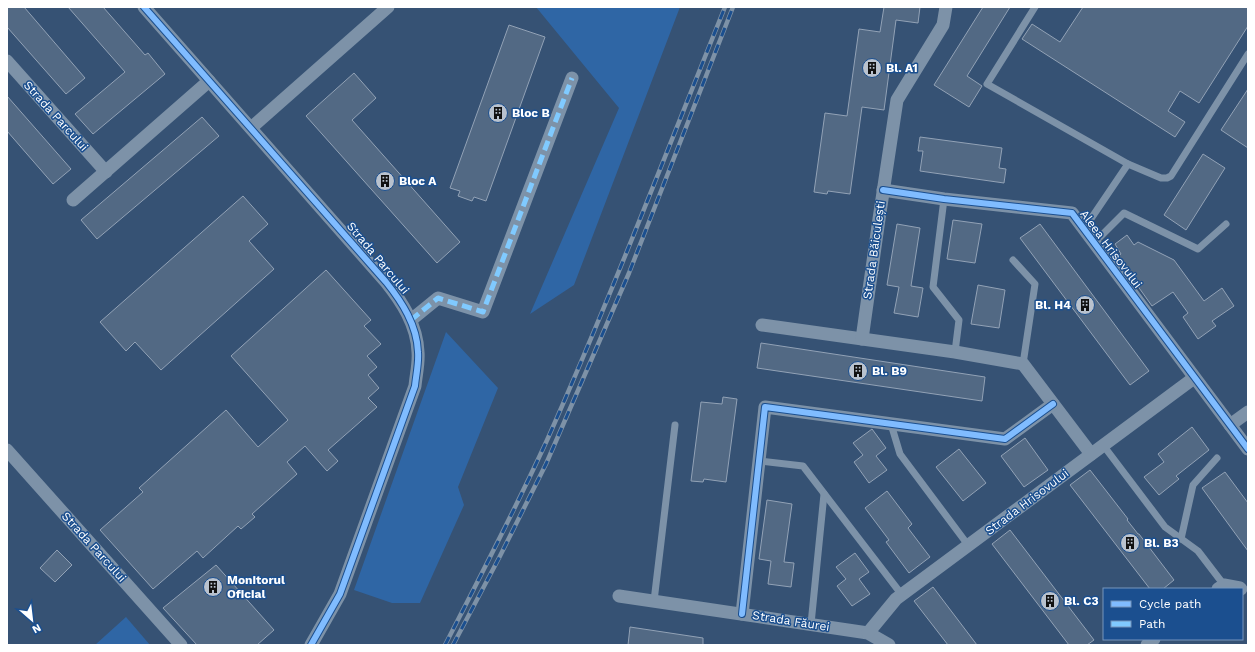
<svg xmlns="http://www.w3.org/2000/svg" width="1255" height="652" font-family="'Work Sans',sans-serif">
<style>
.green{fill:#2f66a5}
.building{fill:#526984;stroke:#92a2b6}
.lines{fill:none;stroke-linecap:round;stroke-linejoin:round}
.lane{stroke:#7d92a8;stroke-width:7}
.street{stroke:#7d92a8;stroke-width:13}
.rail-casing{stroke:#7e92a7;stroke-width:4.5}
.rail{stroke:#1b4f8f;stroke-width:3;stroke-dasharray:9;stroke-linecap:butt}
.quiet{stroke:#80caff;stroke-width:5;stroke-dasharray:10 5;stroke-linecap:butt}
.cycleway-casing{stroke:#1b4f8f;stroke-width:8}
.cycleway{stroke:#80bcff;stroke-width:6}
.labels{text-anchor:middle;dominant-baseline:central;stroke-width:3;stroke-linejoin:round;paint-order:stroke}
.poi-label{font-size:12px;font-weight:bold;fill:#fff;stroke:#1b4f8f;text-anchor:start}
.street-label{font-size:12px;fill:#fff;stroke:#1b4f8f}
</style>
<rect width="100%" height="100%" fill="#365274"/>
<g class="green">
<polygon points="536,7 680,7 574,285 530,314 619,108"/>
<polygon points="446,332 498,388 458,487 464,505 420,603 392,603 354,590"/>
<polygon points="126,617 150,645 95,645"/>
</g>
<g class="building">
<polygon points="7,7 24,7 85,78 66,94 7,27"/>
<polygon points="68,7 103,7 145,55 148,53 165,74 93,134 75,114 125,72"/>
<polygon points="884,7 920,7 918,23 896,20 884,110 862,107 850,194 828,191 827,194 814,192 825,113 847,116 859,29 880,32"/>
<polygon points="983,7 1010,7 967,76 982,86 969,107 934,85"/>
<polygon points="1083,7 1248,7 1248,26 1199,103 1180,91 1168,111 1185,122 1175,137 1022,39 1032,24 1060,42"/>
<polygon points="509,25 545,37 486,201 474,197 472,201 458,196 460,191 450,188"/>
<polygon points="354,73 376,98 352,120 460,242 437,263 306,116"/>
<polygon points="1248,89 1248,148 1221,130"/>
<polygon points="7,96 71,169 53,184 7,131"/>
<polygon points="202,117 219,136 97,239 81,220"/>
<polygon points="920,137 1002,148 999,168 1006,169 1004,183 920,171 923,151 918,151"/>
<polygon points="1203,154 1225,168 1186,230 1164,215"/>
<polygon points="243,196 268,224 249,241 274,269 161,370 135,342 126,351 100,322"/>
<polygon points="953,220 982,224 975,263 947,259"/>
<polygon points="897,224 920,228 911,286 923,288 918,317 894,313 899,287 887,285"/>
<polygon points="1040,224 1149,371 1130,385 1020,238"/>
<polygon points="1127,235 1134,245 1138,242 1174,260 1204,301 1222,288 1234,306 1212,321 1216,326 1198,339 1183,317 1188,313 1173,292 1152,306 1117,257 1121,254 1115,244"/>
<polygon points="326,270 371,320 364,326 381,344 367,356 377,367 368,375 379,388 368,398 377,407 328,450 338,461 327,471 305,446 287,462 297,474 252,514 255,517 241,529 238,526 203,558 197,551 153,589 100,530 143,492 139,488 226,410 258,447 288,420 231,356"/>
<polygon points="978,285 1005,290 999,328 971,324"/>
<polygon points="761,343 985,377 982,401 757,368"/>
<polygon points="723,397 737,399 726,482 704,479 703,482 691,481 701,402 722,404"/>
<polygon points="1192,427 1209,450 1176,476 1179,479 1159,495 1144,477 1164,462 1158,454"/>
<polygon points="872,429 886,448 876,456 887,470 869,483 854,462 863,455 853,443"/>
<polygon points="1025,438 1048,470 1024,487 1001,456"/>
<polygon points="959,449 986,483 963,501 936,467"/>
<polygon points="1090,470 1128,519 1127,520 1138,534 1139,534 1174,580 1163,589 1150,589 1070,485"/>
<polygon points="1225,472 1248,503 1248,551 1202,488"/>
<polygon points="887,491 912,524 908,528 930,557 909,573 886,542 889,540 865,508"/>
<polygon points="767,500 792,504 784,562 794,563 791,587 768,584 771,561 759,559"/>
<polygon points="1010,530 1094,640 1087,645 1069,645 992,544"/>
<polygon points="57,550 72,565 55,582 40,568"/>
<polygon points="855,553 869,572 859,579 870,594 852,606 837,586 846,579 836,567"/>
<polygon points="216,565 274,630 257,645 197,645 163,608"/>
<polygon points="933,587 977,645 948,645 914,601"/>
<polygon points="630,627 703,638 703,645 628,645"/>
</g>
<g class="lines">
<g class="lane">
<polyline points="1035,7 987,84 1128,164 1084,229"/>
<polyline points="1128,164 1161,178 1167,178 1171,176 1248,54"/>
<polyline points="944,199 933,287 959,320 955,352"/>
<polyline points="1094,243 1124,213 1198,249 1226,224"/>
<polyline points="1013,260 1035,284 1023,364"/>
<polyline points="891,424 900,454 968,545"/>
<polyline points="1103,445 1165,527 1198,551 1224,585"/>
<polyline points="759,461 803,466 902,595"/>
<polyline points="1181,539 1193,485 1217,458"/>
<polyline points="654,601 675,425"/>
<polyline points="811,624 824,494"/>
</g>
<g class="street">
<path d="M144 7 386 282C402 302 417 325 418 352 419 363 416 375 415 386L340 594 311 645"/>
<polyline points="7,61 106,172"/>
<polyline points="251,128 388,7"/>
<polyline points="883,190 944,199 1072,213 1248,449"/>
<polyline points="73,200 209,81"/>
<polyline points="411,320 438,298 483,312 572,78"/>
<polyline points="762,325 955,352 1023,364 1091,454"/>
<polyline points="862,339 879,219 897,100 943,25 946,7"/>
<polyline points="1230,425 1248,412"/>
<polyline points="7,450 181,645"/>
<polyline points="1218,589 1224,585 1240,588 1241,589"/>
<polyline points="619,596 868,633 889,645"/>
<polyline points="742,614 765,407 1005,439 1053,404"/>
<polyline points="868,633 896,599 1194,378"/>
<polyline points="1147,645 1154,639"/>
</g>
<defs>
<g id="rail">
<path d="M445 645C480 577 516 508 548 438 611 296 667 151 725 7"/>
<polyline points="453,645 499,558 546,464 629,273 733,7"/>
</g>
</defs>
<use href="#rail" class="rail-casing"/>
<use href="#rail" class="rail"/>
<polyline class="quiet" points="411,320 438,298 483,312 572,78"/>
<defs>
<g id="cycleway">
<path d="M144 7 386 282C402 302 417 325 418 352 419 363 416 375 415 386L340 594 311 645"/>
<polyline points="883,190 944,199 1072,213 1248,449"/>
<polyline points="742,614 765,407 1005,439 1053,404"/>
</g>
</defs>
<use href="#cycleway" class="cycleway-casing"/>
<use href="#cycleway" class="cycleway"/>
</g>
<defs>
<symbol id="building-disc" viewBox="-11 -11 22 22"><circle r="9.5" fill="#b9c2ce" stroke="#1b4f8f"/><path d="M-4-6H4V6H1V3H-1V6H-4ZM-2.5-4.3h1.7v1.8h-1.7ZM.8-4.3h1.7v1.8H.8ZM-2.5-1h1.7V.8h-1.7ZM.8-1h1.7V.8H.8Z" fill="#111"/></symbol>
</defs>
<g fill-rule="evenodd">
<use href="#building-disc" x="861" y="57" width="22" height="22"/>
<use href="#building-disc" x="487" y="102" width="22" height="22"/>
<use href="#building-disc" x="374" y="170" width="22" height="22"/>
<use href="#building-disc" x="1074" y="294" width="22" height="22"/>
<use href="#building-disc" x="847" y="360" width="22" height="22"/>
<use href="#building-disc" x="1119" y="532" width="22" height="22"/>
<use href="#building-disc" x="202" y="576" width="22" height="22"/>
<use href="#building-disc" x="1039" y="590" width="22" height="22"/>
</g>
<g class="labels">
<g class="poi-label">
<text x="886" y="68">Bl. A1</text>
<text x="512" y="113">Bloc B</text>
<text x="399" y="181">Bloc A</text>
<text x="1071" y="305" text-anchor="end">Bl. H4</text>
<text x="872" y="371">Bl. B9</text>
<text x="1144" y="543">Bl. B3</text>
<text x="227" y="580">Monitorul<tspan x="227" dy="14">Oficial</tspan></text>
<text x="1064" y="601">Bl. C3</text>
</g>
<g class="street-label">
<text transform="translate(56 116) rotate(48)">Strada Parcului</text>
<text transform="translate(1111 249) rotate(53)">Aleea Hrisovului</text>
<text transform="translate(874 250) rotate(-82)">Strada Băiculești</text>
<text transform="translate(378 258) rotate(50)">Strada Parcului</text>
<text transform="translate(1027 502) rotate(-37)">Strada Hrisovului</text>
<text transform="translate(94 547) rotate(48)">Strada Parcului</text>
<text transform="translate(791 621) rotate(9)">Strada Făurei</text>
</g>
</g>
<rect width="1255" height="652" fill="none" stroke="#ffffff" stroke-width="16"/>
<rect x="1103" y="588" width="140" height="52" fill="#1b4f8f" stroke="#7695bc"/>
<rect x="1111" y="601" width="20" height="6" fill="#80bcff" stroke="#7695bc"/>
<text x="1139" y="608" font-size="12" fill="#ffffff">Cycle path</text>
<rect x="1111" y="621" width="20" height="6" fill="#80caff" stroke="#7695bc"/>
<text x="1139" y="628" font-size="12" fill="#ffffff">Path</text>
<g transform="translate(32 620) rotate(152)" stroke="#1b4f8f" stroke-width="3" paint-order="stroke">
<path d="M0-3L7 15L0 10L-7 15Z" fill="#ffffff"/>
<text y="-6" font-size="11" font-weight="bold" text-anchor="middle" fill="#ffffff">N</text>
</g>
</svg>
